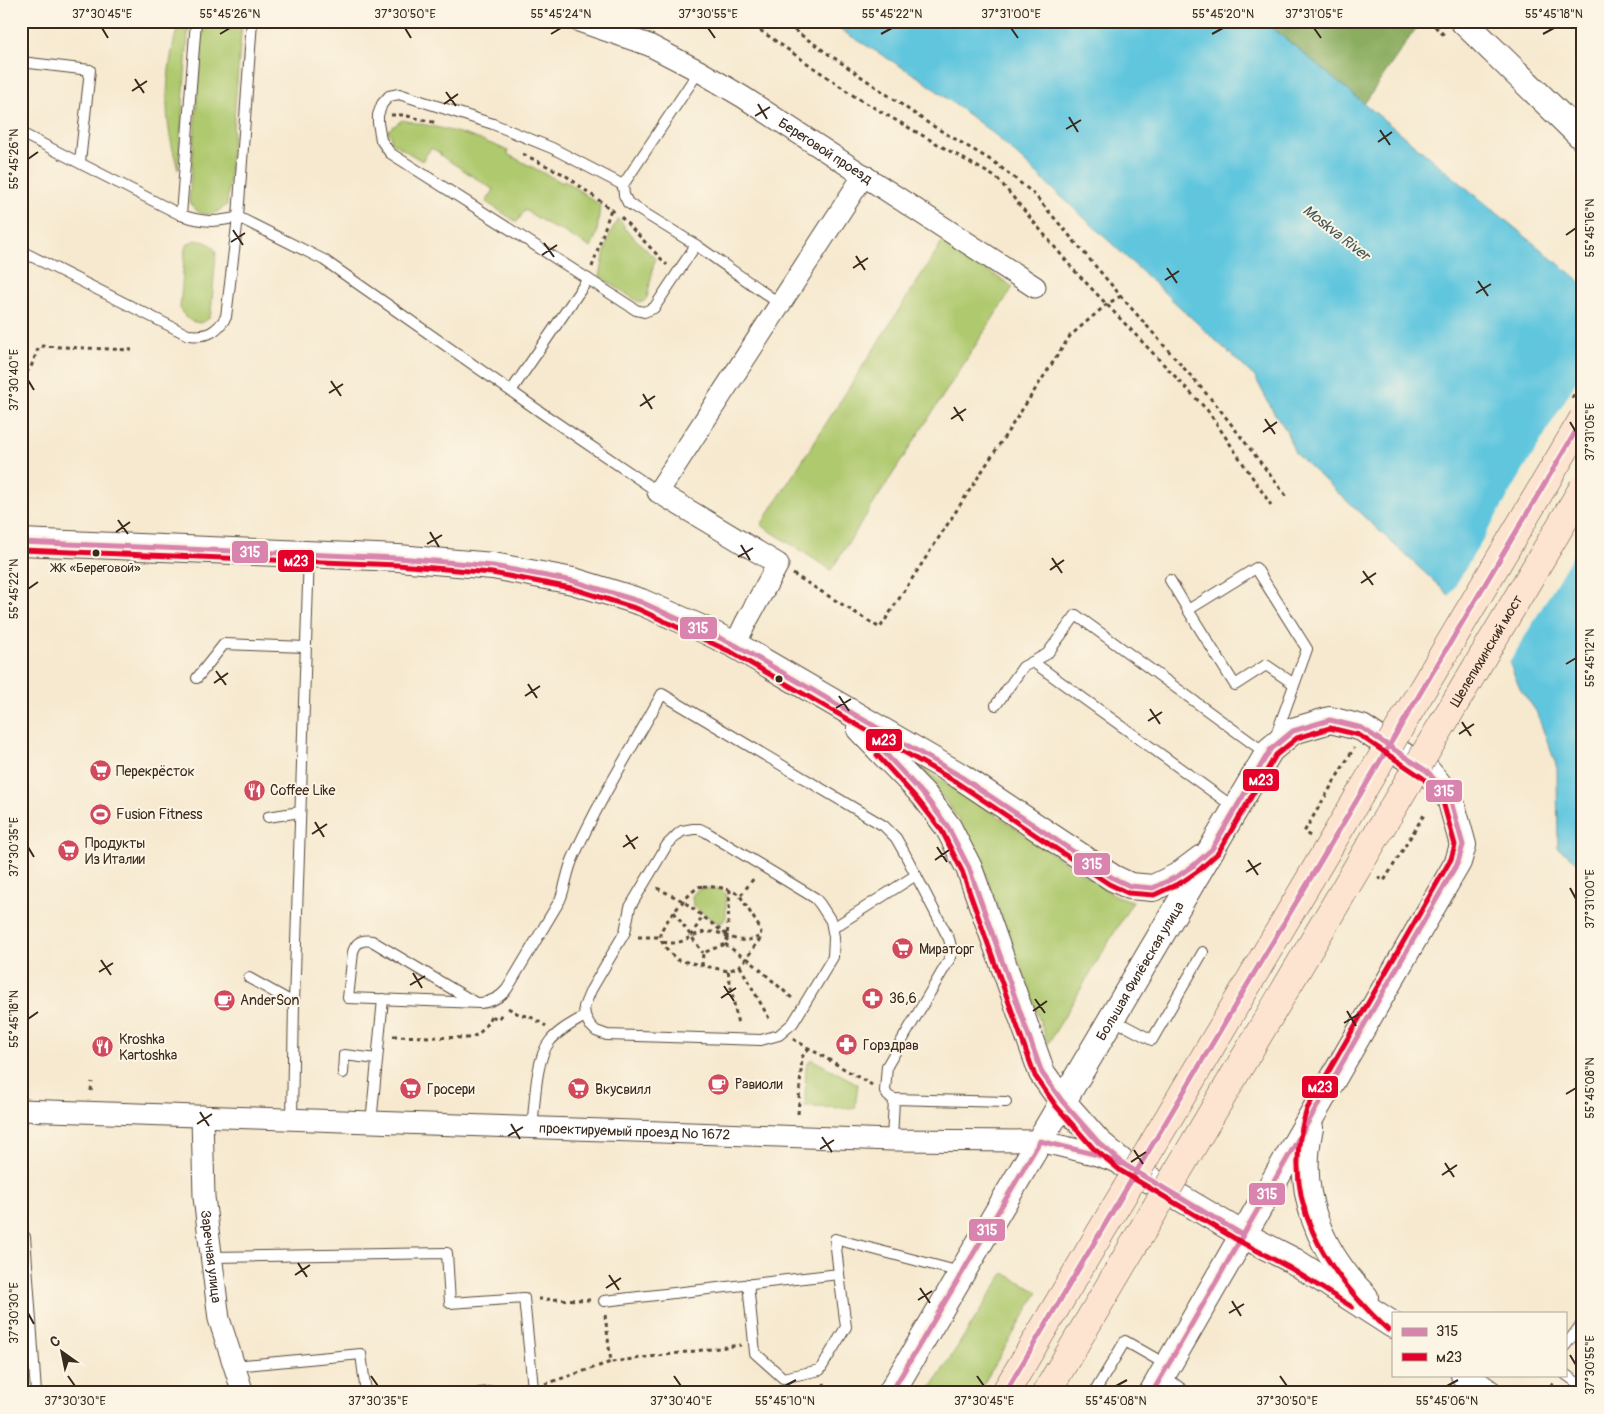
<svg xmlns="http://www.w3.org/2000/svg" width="1604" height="1414" font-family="Pangolin,sans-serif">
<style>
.green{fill:#afc96e;stroke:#757a46}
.forest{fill:#8bad61;stroke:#636c40}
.water{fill:#61c6de;stroke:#4e787e}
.pier{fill:#f6e9cf}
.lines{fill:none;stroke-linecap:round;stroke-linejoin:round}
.service-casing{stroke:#574739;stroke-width:12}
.minor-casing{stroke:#574739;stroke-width:23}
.tertiary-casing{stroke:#574739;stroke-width:28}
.secondary-casing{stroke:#574739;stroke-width:29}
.path{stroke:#574739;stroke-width:3;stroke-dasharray:4 4;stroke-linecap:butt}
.service{stroke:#fff;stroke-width:10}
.minor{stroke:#fff;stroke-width:21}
.tertiary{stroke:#fff;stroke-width:26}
.secondary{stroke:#fde4d0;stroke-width:28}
.secondary-bridge-casing{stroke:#574739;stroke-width:29;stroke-linecap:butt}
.path-bridge{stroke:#574739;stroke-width:3;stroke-dasharray:4 4;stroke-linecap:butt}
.secondary-bridge{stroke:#fde4d0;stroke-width:28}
.bus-1-casing{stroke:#fcf5e5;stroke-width:9}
.bus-2-casing{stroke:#fcf5e5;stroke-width:9}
.bus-1{stroke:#d884ae;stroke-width:5}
.bus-2{stroke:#e4002b;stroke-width:5}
.ticks{fill:none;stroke:#3b2a1e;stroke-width:2}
.bus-dot{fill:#3b2a1e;stroke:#fcf5e5;stroke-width:2}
.labels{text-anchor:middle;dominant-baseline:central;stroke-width:4;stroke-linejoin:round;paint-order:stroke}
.bus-label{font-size:13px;fill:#3b2a1e;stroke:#fcf5e5}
.street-label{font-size:14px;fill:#3b2a1e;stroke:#fcf5e5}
.poi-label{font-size:14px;fill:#3b2a1e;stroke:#fcf5e5;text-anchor:start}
.water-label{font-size:15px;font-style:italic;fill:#465958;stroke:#fcf5e5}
.line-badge{stroke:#fcf5e5;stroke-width:2}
.badge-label{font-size:14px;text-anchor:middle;font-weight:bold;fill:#fff}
.neatline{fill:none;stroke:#3b2a1e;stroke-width:2}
.ticks-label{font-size:12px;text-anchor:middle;fill:#3b2a1e}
</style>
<rect width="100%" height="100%" fill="#fcf5e5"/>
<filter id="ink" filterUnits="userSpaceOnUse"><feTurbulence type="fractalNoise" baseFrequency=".02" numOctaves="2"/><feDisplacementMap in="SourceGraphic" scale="10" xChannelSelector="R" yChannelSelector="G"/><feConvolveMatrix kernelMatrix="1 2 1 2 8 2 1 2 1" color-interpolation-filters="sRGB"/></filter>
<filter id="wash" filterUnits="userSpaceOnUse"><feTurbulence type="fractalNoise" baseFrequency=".0096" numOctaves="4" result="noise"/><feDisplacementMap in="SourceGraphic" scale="20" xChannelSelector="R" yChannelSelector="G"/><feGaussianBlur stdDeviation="1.12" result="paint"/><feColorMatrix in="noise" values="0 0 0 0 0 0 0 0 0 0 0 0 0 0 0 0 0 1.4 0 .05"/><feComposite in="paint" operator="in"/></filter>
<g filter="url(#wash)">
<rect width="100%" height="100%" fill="#f6e9cf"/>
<g class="green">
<path d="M179 21H189L178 170C175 158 172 147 170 136 163 98 169 58 179 21Z"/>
<path d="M203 21H242L227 205C212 217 201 219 189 202Z"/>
<path d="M402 120C438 127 474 135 508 151L507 154 563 183 564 180 600 205 597 233 591 248 557 228 555 229 525 210 517 222 486 202 494 190 440 155V153L431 148 422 161 391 142V136L387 131Z"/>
<path d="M618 219 624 225V228L655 258 647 298 643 302H639L600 277C604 256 606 237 618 219Z"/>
<path d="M195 240C205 242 212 242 216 253L211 313C205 330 186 322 180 309L185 248 189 243Z"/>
<polygon points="943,241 1013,287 831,570 761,525"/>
<polygon points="919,766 995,814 1115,896 1133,901 1048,1044 1026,981 985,873 964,828 943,797"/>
<polygon points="702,888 720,889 726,894 726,917 723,922 715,922 693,906 692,896 697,890"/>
<polygon points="811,1059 858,1084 855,1108 805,1107 806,1067"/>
<polygon points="1004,1273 1038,1292 978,1393 928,1393"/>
</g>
<polygon class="forest" points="1264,21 1421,21 1364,104"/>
<polygon class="water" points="826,21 1264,21 1583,284 1583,866 1558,848 1557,767 1536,711 1520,689 1502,644 1295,453 1286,430 1273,411 1255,377 994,134 920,78"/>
<polygon class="pier" points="1583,370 1583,538 1508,665 1499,645 1448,598"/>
</g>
<g filter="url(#ink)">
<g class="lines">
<defs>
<g id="service">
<polyline points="252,21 238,217 324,260 542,413 658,492"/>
<polyline points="21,62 90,70 80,162"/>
<polyline points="699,71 623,185 624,195 628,203 696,245 780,304"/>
<path d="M21 133 181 215C202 222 215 223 238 217L226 317C216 333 207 337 188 335L21 251"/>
<polyline points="181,215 196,21"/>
<polyline points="588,279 636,310 644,312 654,308 696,245"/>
<polyline points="511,391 588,279 390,153 381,140 378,123 378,115 382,104 389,96 399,94 493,124 552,148 623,185"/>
<polyline points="1170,580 1188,610 1256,568 1307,649 1275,738"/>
<polyline points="1188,610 1235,685 1266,665 1294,684"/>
<polyline points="1033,662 1235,808"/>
<polyline points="197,678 224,644 306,647"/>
<polyline points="996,705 1023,667 1047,654 1076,615 1267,754"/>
<polyline points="268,817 300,812"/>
<polygon points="693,829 700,829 706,832 815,898 820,904 831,921 834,937 833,957 793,1023 779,1035 761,1040 607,1035 596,1031 590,1025 585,1016 584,1007 591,990 625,932 630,907 667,845 677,835 682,831"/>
<polyline points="833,928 916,875"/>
<polyline points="249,978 294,1003"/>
<path d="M474 1002 372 941C362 939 356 942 353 952L348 998 480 1003C491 1002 500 998 507 989L560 900C566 886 567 870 574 856 599 800 632 748 662 694L884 826 896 838 905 854 949 939 952 951 949 960 887 1066 885 1091 888 1096 894 1099"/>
<polyline points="1112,1019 1152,1040 1203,952"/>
<polyline points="343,1073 344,1055 377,1059"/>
<polyline points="292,1120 294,1003 309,554"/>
<polyline points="371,1123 383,999"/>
<path d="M532 1128C535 1105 535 1059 550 1041 559 1030 573 1023 585 1016"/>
<polyline points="892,1140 894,1099 1006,1102"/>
<polyline points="25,1237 32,1335"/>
<polyline points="211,1257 447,1253 450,1303 524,1298 533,1388 479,1393"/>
<polyline points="748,1284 755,1353 783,1378 820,1370 846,1327 839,1274"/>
<polyline points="604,1301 839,1274 835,1239 949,1269"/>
<polyline points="21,1336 32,1335 36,1393"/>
<polyline points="1565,1346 1583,1322"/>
<polyline points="234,1366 361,1354 366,1393"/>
<polyline points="1565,1374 1583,1387"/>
<polyline points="1163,1375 1187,1393"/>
<polyline points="1094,1393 1125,1341 1167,1365"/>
</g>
<g id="minor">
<path id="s1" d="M579 21 649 45 699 71 743 97 1035 287"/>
<polyline points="735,645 746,622 778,564 658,492 864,175"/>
<path id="s2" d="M21 1110 892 1140 1040 1141 1094 1154 1118 1162"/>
<path id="s3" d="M202 1116 204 1197 219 1319 243 1393"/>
</g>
<g id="tertiary">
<polyline points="1463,21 1583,138"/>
<polyline points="21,542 398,558 493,566 573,581 641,602 698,627 735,645 960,776 1113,878 1130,886 1153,888 1178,876 1202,858"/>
<polyline points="860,729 924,795 948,827 969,868 1042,1073 1062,1101 1099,1143 1125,1165 1243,1235 1294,1261 1393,1325"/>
<path d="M1310 1128C1295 1192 1320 1252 1365 1297"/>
<polyline points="1464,1375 1489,1393"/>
<path id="s4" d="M891 1393 1270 750 1293 731 1330 720 1362 728 1428 772 1450 798 1463 845 1458 862 1152 1393"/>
</g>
<g id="secondary">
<polyline points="1146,1156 1359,796"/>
<polyline points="1176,1174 1389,814"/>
<polyline points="1005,1393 1112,1213"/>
<polyline points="1046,1393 1142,1231"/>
</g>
</defs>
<use href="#service" class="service-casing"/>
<use href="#minor" class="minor-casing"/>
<use href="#tertiary" class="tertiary-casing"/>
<use href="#secondary" class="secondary-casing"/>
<g class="path">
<polyline points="747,21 857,98 997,178 1073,269 1208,411 1271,505"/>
<polyline points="781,21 928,123 994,162 1033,193 1132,309 1218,407 1287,497"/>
<polyline points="1429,21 1444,35"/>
<polyline points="1575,21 1583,27"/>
<polyline points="391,115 403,115 437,123"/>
<polyline points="523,154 565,175 616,213"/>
<polyline points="621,217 667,265"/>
<polyline points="592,267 611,209"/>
<polyline points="21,379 31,367 39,346 132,350"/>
<polyline points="793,574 880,628 1070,336 1107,304 1121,296"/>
<polyline points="1310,836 1304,832 1354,748"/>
<polyline points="1378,877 1384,881 1425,813"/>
<path d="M703 886 724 888 739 894 761 930 760 939 743 963 736 968 728 971 678 960C672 956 660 943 660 935 660 927 688 894 696 889 699 886 699 887 703 886Z"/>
<polyline points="657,888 683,901 727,935"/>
<polyline points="741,895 754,878"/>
<polyline points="674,912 703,953"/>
<polyline points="691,936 703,916"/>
<polyline points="638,937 660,937"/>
<path d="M663 942C684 947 689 933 708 932 731 931 733 948 761 936"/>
<polyline points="725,944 746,959"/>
<polyline points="747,958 793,999"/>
<polyline points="702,966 703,953 723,945 727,940 730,890"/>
<polyline points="740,966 771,1022"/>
<polyline points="728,971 738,1025"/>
<polyline points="508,1008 520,1015 529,1016 546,1026"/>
<polyline points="492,1016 497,1019 499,1018 503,1012"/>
<path d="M393 1036 467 1038C481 1036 485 1027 491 1016"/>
<polyline points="793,1039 872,1085"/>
<polyline points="91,1091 92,1082"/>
<polyline points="798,1114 802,1057 809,1048"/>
<polyline points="538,1299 592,1300"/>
<polyline points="605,1315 611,1362 741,1345"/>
<polyline points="824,1383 826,1393"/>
<polyline points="545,1384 611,1362"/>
<polyline points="1546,1393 1555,1381"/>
</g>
<use href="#service" class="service"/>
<use href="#minor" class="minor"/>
<use href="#tertiary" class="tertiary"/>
<use href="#secondary" class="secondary"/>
<defs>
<g id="secondary-bridge">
<polyline points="1359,796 1583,419"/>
<path id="s5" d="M1389 814 1583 488"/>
<polyline points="1112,1213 1146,1156"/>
<polyline points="1142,1231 1176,1174"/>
</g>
</defs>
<use href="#secondary-bridge" class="secondary-bridge-casing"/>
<polyline class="path-bridge" points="1572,398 1583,380"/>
<use href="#secondary-bridge" class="secondary-bridge"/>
<defs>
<g id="bus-1">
<polyline points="21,542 398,558 493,566 573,581 641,602 735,645 960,776 1113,878 1130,886 1153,888 1178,876 1194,865 1212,849 1270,750 1293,731 1330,720 1362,728 1428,772 1450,798 1463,845 1458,862 1152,1393"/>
<polyline points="882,750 924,795 948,827 969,868 1042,1073 1062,1101 1099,1143 1125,1165 1243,1235"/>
<polyline points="891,1393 1040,1141 1094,1154 1122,1164"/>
<polyline points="1005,1393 1583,419"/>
</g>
<g id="bus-2">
<path d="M21 550 398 565 492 573 571 588 638 609 731 652 956 782 1109 884 1128 893 1154 895 1182 882 1198 871 1218 853 1276 755 1297 738 1330 728 1359 735 1423 778 1443 802 1455 845 1451 859 1307 1109C1277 1200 1325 1271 1388 1330"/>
<polyline points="877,755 918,800 942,831 962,871 1035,1076 1056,1106 1093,1148 1121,1171 1239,1241 1290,1268 1352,1307"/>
</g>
</defs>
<use href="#bus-1" class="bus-1-casing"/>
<use href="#bus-2" class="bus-2-casing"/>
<use href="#bus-1" class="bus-1"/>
<use href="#bus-2" class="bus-2"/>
</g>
</g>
<path class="ticks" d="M102 28 108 38M405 28 411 38M708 28 715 38M1011 28 1018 38M1314 28 1321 38M220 34 230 28M551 34 561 28M881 34 892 28M1212 34 1223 28M1543 34 1554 28M135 79 144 93M132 91 147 81M446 92 456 106M444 104 458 94M758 104 767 119M755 116 770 107M1069 117 1078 132M1066 129 1081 120M1380 130 1390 145M1378 142 1392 132M28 159 38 152M233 230 243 245M1566 235 1576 228M231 242 245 233M544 243 554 257M542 255 557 245M856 256 865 270M853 268 868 258M1167 268 1177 283M1165 280 1179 271M1478 281 1488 296M1476 293 1491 284M28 380 34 390M331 381 341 396M329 393 343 384M643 394 652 409M640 406 655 396M954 407 963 421M951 419 966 409M1265 419 1275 434M1570 422 1576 432M1263 432 1277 422M118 520 128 534M116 532 130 522M430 532 439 547M427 544 442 535M741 545 750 560M738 557 753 548M1052 558 1062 573M1050 570 1064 560M1363 571 1373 585M1361 583 1376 573M28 589 38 582M1566 664 1576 658M216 671 226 685M214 683 228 673M528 684 537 698M525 696 540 686M839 696 849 711M836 708 851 699M1150 709 1160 724M1148 721 1162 712M1462 722 1471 736M1459 734 1474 724M315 822 324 837M312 834 327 824M626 835 635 849M28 847 34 857M623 847 638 837M937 847 947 862M935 860 949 850M1248 860 1258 875M1246 872 1261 863M1570 888 1576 899M101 960 111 975M99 972 113 963M413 973 422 988M410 985 425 976M724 986 734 1001M721 998 736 988M1035 999 1045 1013M1033 1011 1047 1001M1347 1011 1356 1026M28 1019 38 1012M1344 1023 1359 1014M1566 1094 1576 1088M200 1112 209 1126M197 1124 212 1114M511 1124 520 1139M508 1136 523 1127M822 1137 832 1152M820 1149 834 1140M1134 1150 1143 1164M1131 1162 1146 1152M1445 1163 1454 1177M1442 1175 1457 1165M298 1263 307 1277M295 1275 310 1265M609 1275 619 1290M606 1288 621 1278M920 1288 930 1303M918 1300 932 1291M1232 1301 1241 1316M28 1313 34 1324M1229 1313 1244 1304M1570 1355 1576 1365M68 1376 75 1386M371 1376 378 1386M674 1376 681 1386M977 1376 984 1386M1280 1376 1287 1386M785 1386 796 1380M1116 1386 1127 1380M1447 1386 1458 1380"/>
<defs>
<symbol id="supermarket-disc" viewBox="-11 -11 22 22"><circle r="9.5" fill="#d1495b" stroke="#fcf5e5"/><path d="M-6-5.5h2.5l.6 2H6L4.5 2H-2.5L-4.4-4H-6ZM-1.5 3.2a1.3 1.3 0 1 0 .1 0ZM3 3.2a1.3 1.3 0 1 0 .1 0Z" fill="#fff"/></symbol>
<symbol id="restaurant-disc" viewBox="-11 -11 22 22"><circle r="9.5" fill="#d1495b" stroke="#fcf5e5"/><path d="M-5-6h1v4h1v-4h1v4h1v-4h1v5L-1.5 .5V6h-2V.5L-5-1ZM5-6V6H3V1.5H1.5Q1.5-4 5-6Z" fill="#fff"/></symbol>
<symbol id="stadium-disc" viewBox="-11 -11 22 22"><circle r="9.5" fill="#d1495b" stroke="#fcf5e5"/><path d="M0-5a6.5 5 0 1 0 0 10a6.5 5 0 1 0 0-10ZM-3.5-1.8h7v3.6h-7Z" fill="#fff"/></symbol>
<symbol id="pharmacy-disc" viewBox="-11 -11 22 22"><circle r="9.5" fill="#d1495b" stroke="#fcf5e5"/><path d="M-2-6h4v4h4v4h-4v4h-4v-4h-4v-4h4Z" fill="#fff"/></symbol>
<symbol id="cafe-disc" viewBox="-11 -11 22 22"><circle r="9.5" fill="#d1495b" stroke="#fcf5e5"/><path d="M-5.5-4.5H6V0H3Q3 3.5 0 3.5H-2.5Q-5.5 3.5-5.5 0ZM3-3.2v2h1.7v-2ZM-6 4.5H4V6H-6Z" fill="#fff"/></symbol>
</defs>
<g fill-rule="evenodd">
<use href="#supermarket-disc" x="88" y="758" width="25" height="25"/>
<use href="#restaurant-disc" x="242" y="778" width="25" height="25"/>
<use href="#stadium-disc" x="88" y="802" width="25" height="25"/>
<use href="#supermarket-disc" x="56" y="838" width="25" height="25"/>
<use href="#supermarket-disc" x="890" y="936" width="25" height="25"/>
<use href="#pharmacy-disc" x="860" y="986" width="25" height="25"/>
<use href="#cafe-disc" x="212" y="988" width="25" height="25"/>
<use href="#pharmacy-disc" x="834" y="1032" width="25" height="25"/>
<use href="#restaurant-disc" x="90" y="1034" width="25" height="25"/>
<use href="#cafe-disc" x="706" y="1072" width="25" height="25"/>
<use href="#supermarket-disc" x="398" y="1076" width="25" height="25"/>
<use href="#supermarket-disc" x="566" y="1076" width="25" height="25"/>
</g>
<g class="bus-dot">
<circle cx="96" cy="553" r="4.5"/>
<circle cx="779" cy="679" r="4.5"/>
</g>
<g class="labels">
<g class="bus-label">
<text x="96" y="568">ЖК «Береговой»</text>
</g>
<g class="street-label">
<text stroke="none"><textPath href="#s1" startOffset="280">Береговой проезд</textPath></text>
<text stroke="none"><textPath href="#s5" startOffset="190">Шелепихинский мост</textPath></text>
<text stroke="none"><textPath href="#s4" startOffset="490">Большая Филёвская улица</textPath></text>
<text stroke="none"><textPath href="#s2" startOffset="614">проектируемый проезд № 1672</textPath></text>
<text stroke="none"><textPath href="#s3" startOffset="141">Заречная улица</textPath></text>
</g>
<g class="poi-label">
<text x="116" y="771">Перекрёсток</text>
<text x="270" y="790">Coffee Like</text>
<text x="116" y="814">Fusion Fitness</text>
<text x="85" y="843">Продукты<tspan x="85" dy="16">Из Италии</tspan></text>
<text x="919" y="949">Мираторг</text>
<text x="889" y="998">36,6</text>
<text x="240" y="1000">AnderSon</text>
<text x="119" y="1039">Kroshka<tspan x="119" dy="16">Kartoshka</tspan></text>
<text x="863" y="1045">Горздрав</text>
<text x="735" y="1084">Равиоли</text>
<text x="427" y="1089">Гросери</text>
<text x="595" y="1089">Вкусвилл</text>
</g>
<g class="water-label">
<text transform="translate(1336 233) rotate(38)">Moskva River</text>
</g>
</g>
<g class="line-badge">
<rect x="231" y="540" width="38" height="24" rx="5" fill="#d884ae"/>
<rect x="277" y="549" width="38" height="24" rx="5" fill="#e4002b"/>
<rect x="679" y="616" width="39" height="24" rx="5" fill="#d884ae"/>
<rect x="865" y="728" width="38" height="24" rx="5" fill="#e4002b"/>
<rect x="1242" y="768" width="38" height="24" rx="5" fill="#e4002b"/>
<rect x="1425" y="779" width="38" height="24" rx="5" fill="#d884ae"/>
<rect x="1073" y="852" width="38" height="24" rx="5" fill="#d884ae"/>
<rect x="1301" y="1075" width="38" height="24" rx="5" fill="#e4002b"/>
<rect x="1248" y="1182" width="38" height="24" rx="5" fill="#d884ae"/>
<rect x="968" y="1218" width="38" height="24" rx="5" fill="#d884ae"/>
</g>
<g class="badge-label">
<text x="250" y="557">315</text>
<text x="296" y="566">м23</text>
<text x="698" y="633">315</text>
<text x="884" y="745">м23</text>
<text x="1261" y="785">м23</text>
<text x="1444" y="796">315</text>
<text x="1092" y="869">315</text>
<text x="1320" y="1092">м23</text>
<text x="1267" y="1199">315</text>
<text x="987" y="1235">315</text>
</g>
<rect width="1604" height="1414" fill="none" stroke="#fcf5e5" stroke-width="55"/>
<rect x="1392" y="1312" width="175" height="65" fill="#fcf5e5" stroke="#afa495"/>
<rect x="1402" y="1328" width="25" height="8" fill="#d884ae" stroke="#afa495"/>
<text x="1436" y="1336" font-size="15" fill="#3b2a1e">315</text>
<rect x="1402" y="1353" width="25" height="8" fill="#e4002b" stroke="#afa495"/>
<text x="1436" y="1362" font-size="15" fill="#3b2a1e">м23</text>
<g transform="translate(62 1352) rotate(327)" stroke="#fcf5e5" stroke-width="4" paint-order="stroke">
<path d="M0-4L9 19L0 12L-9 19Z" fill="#3b2a1e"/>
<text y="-8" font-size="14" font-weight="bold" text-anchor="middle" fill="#3b2a1e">С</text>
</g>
<rect x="28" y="28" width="1548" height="1358" class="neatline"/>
<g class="ticks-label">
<text x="102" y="18">37°30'45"E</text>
<text x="230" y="18">55°45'26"N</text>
<text x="405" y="18">37°30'50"E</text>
<text x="561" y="18">55°45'24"N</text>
<text x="708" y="18">37°30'55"E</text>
<text x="892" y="18">55°45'22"N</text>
<text x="1011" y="18">37°31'00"E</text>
<text x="1223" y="18">55°45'20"N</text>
<text x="1314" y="18">37°31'05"E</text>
<text x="1554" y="18">55°45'18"N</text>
<text transform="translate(14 159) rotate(-90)" y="4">55°45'26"N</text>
<text transform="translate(1590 228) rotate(-90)" y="4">55°45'16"N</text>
<text transform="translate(14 380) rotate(-90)" y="4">37°30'40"E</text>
<text transform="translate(1590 432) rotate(-90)" y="4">37°31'05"E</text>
<text transform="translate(14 589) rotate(-90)" y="4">55°45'22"N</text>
<text transform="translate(1590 658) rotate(-90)" y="4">55°45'12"N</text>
<text transform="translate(14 847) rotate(-90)" y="4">37°30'35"E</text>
<text transform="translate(1590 899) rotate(-90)" y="4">37°31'00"E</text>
<text transform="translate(14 1019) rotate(-90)" y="4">55°45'18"N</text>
<text transform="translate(1590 1088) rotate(-90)" y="4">55°45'08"N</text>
<text transform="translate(14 1313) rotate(-90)" y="4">37°30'30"E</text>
<text transform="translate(1590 1365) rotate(-90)" y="4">37°30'55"E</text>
<text x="75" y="1405">37°30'30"E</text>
<text x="378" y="1405">37°30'35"E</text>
<text x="681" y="1405">37°30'40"E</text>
<text x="785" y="1405">55°45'10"N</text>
<text x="984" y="1405">37°30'45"E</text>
<text x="1116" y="1405">55°45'08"N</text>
<text x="1287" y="1405">37°30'50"E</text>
<text x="1447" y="1405">55°45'06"N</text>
</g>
</svg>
